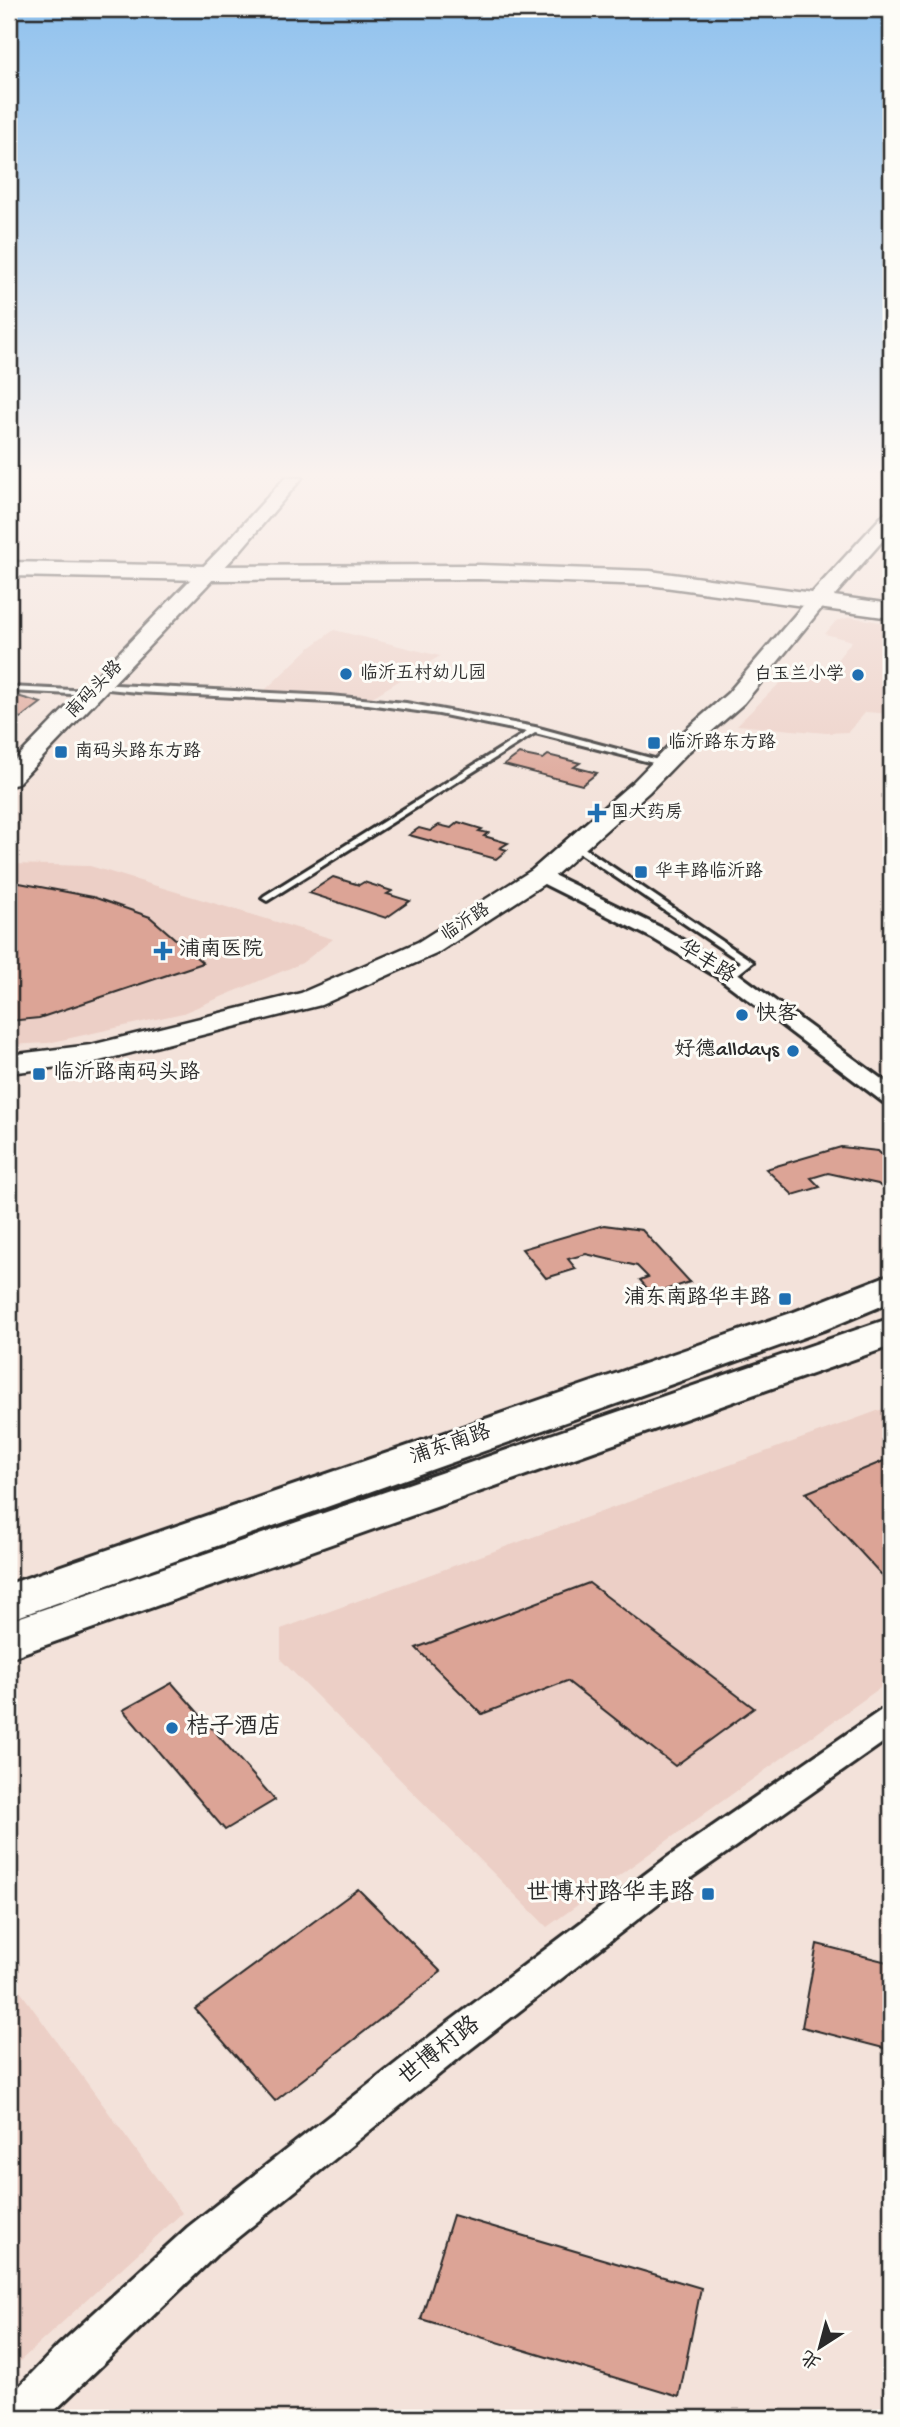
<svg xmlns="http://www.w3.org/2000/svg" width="900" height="2427" font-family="'Gochi Hand','LXGW WenKai TC',sans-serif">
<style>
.built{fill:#eccfc6}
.building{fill:#dca496;stroke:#2b2b2b;stroke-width:2}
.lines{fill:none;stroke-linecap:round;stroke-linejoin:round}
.service-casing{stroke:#2b2b2b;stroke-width:6}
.minor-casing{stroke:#2b2b2b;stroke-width:6}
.tertiary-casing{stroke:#2b2b2b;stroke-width:5}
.secondary-casing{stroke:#2b2b2b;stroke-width:5}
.primary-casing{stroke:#2b2b2b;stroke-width:6}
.service{fill:#fdfcf7;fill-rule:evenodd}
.minor{fill:#fdfcf7;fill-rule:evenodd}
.tertiary{fill:#fdfcf7;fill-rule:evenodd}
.secondary{fill:#fdfcf7;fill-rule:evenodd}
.primary{fill:#fdfcf7;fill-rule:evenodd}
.poi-dot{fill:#1f6fb2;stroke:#fdfcf7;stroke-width:2.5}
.labels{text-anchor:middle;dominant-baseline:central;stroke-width:6;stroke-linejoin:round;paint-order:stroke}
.far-poi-label{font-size:18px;fill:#2b2b2b;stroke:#fdfcf7;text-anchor:start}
.far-street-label{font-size:18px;fill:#2b2b2b;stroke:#fdfcf7}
.poi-label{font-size:21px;fill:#2b2b2b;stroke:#fdfcf7;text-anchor:start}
.street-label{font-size:21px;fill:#2b2b2b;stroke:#fdfcf7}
.near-poi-label{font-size:24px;fill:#2b2b2b;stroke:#fdfcf7;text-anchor:start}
.near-street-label{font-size:24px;fill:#2b2b2b;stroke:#fdfcf7}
</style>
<rect width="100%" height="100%" fill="#f3e2da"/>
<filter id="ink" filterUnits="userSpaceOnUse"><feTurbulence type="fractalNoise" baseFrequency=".0143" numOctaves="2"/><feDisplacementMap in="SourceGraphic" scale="14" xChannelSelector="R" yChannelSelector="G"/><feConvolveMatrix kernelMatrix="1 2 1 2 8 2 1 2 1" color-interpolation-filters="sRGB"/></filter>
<g filter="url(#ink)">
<g class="built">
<polygon points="851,617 891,624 891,714 866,712 848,732 826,733 737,725 790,673 824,676 852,641 825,634 836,621"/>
<polygon points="334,630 440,656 369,699 263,692 308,649"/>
<polygon points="9,864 90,866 333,939 302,963 183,1013 48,1043 9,1045"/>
<polygon points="891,1406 891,1680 547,1927 281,1660 281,1629"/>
<polygon points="9,1976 182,2213 9,2371"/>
</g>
<g class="building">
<polygon points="14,695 41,703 21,718 9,714 9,698"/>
<polygon points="519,754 543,759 548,755 580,763 574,767 597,773 582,785 504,765"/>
<polygon points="458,822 482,829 479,831 488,833 484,836 508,843 500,848 507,850 496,859 409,835 419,828 430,831 439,825 451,828"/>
<polygon points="333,877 359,885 364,882 392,891 387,894 410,901 386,918 309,893"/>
<polygon points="9,881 93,897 150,917 203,963 39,1018 9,1021"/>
<polygon points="841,1147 878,1151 891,1164 891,1205 882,1197 890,1195 878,1184 828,1173 811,1178 820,1187 793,1195 766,1169"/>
<polygon points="604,1225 642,1230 690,1282 652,1294 640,1280 648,1277 637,1266 586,1254 568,1259 576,1269 546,1278 522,1249"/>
<polygon points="891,1458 891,1585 806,1493"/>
<polygon points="589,1583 754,1708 675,1766 567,1681 482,1714 416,1648"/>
<polygon points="172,1683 275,1800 225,1830 123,1710"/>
<polygon points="358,1889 441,1972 275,2101 195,2009"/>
<polygon points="817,1944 891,1963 891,2050 802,2027"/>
<polygon points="453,2215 701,2288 679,2397 421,2319"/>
</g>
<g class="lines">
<defs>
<g id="service">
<polygon points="96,684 330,696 406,703 535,727 669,763 665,766 535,733 267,901 262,898 264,896 527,732 439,714 368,704 137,692 99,688 95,686"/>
<polygon points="9,687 93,691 97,693 93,695 9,691"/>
<polygon points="574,842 577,843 753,962 733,978 725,978 725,974 741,962 571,847 569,845"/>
</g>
<g id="minor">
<polygon points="541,869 666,930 736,972 891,1086 891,1104 883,1102 722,980 652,938 534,879 531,875"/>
<polygon points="891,1707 891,1737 692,1877 463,2055 216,2255 47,2418 9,2418 9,2397 58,2346 188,2227 437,2031 668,1857 880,1711"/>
</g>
<g id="tertiary">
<polygon points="285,478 302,478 240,551 17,784 9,786 9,766 226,543"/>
<polygon points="819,593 829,599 744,703 688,752 649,792 550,880 436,954 321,1005 91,1063 9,1073 9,1055 91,1045 301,993 418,942 532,870 633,782 672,742 728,693 812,595"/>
</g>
<polygon id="secondary" points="891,512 891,531 834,596 891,604 891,618 650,585 479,579 207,580 9,576 9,562 207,566 479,565 650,571 812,593 884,514"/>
<g id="primary">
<polygon points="891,1274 891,1302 824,1330 9,1620 9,1584 794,1312"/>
<polygon points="891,1318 891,1346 9,1658 9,1621"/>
</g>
</defs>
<use href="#service" class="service-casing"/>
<use href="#minor" class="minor-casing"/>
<use href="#tertiary" class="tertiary-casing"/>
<use href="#secondary" class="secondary-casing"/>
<use href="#primary" class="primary-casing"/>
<use href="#service" class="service"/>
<use href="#minor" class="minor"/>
<use href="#tertiary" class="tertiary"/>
<use href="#secondary" class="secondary"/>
<use href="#primary" class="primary"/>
</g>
</g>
<linearGradient id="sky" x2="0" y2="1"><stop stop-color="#90c2ee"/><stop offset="0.58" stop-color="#faf2ee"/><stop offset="1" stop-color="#faf2ee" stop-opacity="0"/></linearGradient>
<rect width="900" height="818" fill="url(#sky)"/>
<g class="poi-dot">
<circle cx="346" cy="674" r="7"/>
<circle cx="858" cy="675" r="7"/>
<rect x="647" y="736" width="14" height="14" rx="3.5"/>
<rect x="54" y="745" width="14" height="14" rx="3.5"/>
<path d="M593.5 802.5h7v7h7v7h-7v7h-7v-7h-7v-7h7z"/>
<rect x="634" y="865" width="14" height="14" rx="3.5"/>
<path d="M159.5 940.5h7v7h7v7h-7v7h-7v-7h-7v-7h7z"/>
<circle cx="742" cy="1015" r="7"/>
<circle cx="793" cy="1051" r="7"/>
<rect x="32" y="1067" width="14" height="14" rx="3.5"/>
<rect x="778" y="1292" width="14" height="14" rx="3.5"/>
<circle cx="172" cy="1728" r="7"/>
<rect x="701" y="1887" width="14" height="14" rx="3.5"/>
</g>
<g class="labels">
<g class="far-poi-label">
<text x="360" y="674">临沂五村幼儿园</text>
<text x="844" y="675" text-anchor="end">白玉兰小学</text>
<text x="668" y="743">临沂路东方路</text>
<text x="75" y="752">南码头路东方路</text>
<text x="611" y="813">国大药房</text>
<text x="655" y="872">华丰路临沂路</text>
</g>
<g class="far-street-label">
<text transform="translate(95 690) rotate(-46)">南码头路</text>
<text transform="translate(466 923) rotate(-33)">临沂路</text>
</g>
<g class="poi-label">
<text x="179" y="951">浦南医院</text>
<text x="756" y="1015">快客</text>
<text x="779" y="1051" text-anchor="end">好德alldays</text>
<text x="53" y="1074">临沂路南码头路</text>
<text x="771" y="1299" text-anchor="end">浦东南路华丰路</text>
</g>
<g class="street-label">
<text transform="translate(706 963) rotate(32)">华丰路</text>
<text transform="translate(451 1446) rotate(-19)">浦东南路</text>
</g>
<g class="near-poi-label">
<text x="186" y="1728">桔子酒店</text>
<text x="694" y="1894" text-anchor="end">世博村路华丰路</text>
</g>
<g class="near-street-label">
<text transform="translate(440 2052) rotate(-38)">世博村路</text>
</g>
</g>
<rect width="900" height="2427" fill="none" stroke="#fdfcf7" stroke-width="35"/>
<rect x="18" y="18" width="865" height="2392" fill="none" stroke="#2b2b2b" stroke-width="2.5" filter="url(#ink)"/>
<g transform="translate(820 2347) rotate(216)" stroke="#fdfcf7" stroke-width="5" paint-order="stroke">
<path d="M0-5L12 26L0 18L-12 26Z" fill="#2b2b2b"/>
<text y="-10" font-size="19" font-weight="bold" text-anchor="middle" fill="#2b2b2b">北</text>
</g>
</svg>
